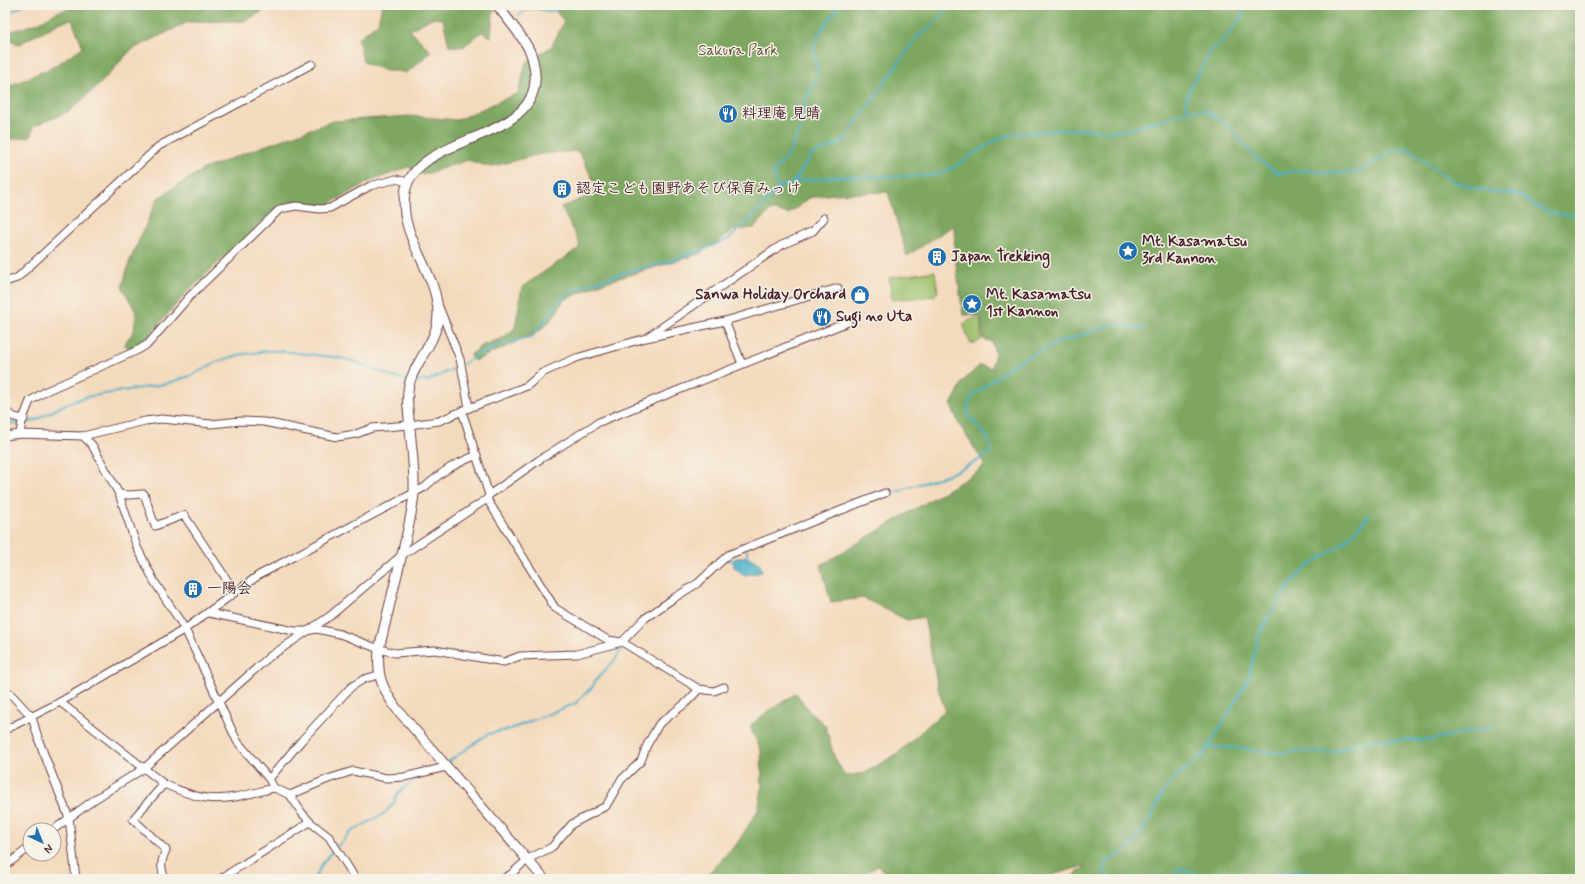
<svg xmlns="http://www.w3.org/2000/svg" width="1585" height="884" font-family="Mynerve,'Klee One',sans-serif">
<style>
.green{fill:#9cc16c;stroke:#73704c}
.forest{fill:#7da760;stroke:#646346}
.water{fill:#4ab0c9;stroke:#4a687a}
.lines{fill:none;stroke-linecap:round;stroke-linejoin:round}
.stream{stroke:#4ab0c9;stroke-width:2}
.minor-casing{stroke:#643b41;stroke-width:9}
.tertiary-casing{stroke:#643b41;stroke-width:11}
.minor{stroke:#fff;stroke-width:7}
.tertiary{stroke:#fff;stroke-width:9}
.labels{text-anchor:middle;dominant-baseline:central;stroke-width:3;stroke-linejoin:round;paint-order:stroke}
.park-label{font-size:15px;fill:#63503e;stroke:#f7f3e8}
.poi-label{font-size:15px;font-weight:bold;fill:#4a1f2b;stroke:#f7f3e8;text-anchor:start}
</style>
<rect width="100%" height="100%" fill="#f7f3e8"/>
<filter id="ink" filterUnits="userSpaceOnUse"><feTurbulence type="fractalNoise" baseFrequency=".025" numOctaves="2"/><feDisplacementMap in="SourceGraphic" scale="8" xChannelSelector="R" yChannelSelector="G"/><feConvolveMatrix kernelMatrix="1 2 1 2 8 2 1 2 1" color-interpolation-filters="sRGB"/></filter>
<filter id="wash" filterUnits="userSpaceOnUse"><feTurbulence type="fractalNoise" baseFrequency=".012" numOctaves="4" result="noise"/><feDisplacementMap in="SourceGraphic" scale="16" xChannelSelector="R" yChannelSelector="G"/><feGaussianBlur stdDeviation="0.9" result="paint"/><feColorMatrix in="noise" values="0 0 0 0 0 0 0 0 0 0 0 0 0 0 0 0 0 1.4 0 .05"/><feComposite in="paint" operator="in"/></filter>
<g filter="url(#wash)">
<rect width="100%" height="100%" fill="#f4dabd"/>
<g class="green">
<polygon points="935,271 938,292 934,296 892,300 889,278"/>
<polygon points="974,318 981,320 981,340 976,343 970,343 963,324"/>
</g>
<g class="forest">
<polygon points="83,5 274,5 245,21 188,22 131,50 99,85 68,112 34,126 30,137 5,140 5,88 53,67 83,47 72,20 61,22 19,44 11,41 9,32 38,23 57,12"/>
<polygon points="382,5 502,5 493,12 491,37 482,32 463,47 449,46 443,19 432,18 410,30 431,52 407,73 397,71 386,71 363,62 358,38 378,23"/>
<polygon points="551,5 1580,5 1580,879 1070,879 1087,865 1038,879 889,879 879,865 857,879 703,879 738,842 758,810 762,788 761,751 750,726 762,716 796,693 809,711 825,725 834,756 845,776 865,773 898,753 945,710 938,688 924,617 907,620 863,598 831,602 821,565 977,472 985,465 959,424 951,405 964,380 980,365 991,368 995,354 992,342 983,339 981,318 972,315 963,315 955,257 954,225 907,256 888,192 833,194 809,198 789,214 771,210 754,228 734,230 699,254 599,284 564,300 552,319 538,332 474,361 470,355 481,346 503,338 515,328 522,287 579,248 579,242 561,207 590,196 597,187 578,151 541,154 490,167 468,160 423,175 408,167 371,181 325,206 289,202 272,212 188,291 142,343 131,349 124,344 134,331 136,312 122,287 130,260 158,198 204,169 245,153 333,121 411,116 457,120 518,93 526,63 552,46 564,21"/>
</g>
<polygon class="water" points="747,556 760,564 762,572 744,575 734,567 733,561 734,559"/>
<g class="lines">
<g class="stream">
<polyline points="5,15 24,5"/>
<path d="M519 15C522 13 527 10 530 9 544 6 550 18 563 5"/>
<path d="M817 75C818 66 814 59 814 50 813 37 832 16 840 5"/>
<polyline points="1188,111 1186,103 1187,95 1193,83 1212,49 1222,43 1241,18 1247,5"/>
<polyline points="794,182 811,155 843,142 916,38 936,22 949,5"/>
<polyline points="778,188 773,172 788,156 794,142 800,129 805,101 816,79"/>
<polyline points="463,364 479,354 505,344 532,337 561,299 569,293 586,285 630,271 667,262 705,249 730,238 760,209 778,188 794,182 833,177 926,176 936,175 954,167 992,142 1009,135 1055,130 1087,129 1107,132 1127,130 1188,111 1206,110 1231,128 1254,157 1278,173 1308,170 1326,173 1334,172 1350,173 1360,171 1392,151 1405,148 1415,153 1440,173 1454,182 1482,190 1505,194 1511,193 1522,196 1532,204 1551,213 1563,215 1580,214"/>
<polyline points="413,380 428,381 459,366"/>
<polyline points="5,423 20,424"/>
<polyline points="24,424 36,420 66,404 86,397 165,384 193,375 216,362 239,355 266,351 281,351 341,358 356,362 393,377 408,380"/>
<path d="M886 496C916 483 969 473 991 450L987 437 968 415 967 411 971 397 1015 363 1059 342 1083 335 1100 328 1118 324 1145 329"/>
<polyline points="747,556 747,550"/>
<polyline points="728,559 733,561"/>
<polyline points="629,640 634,634"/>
<polyline points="1208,747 1238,748 1278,753 1306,751 1330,753 1358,743 1377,740 1430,740 1494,727"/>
<polyline points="448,762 488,734 511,729 576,703 594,685 594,682 614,661 622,649"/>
<polyline points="338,846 351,832 385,813 394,803 397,794 418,777"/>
<polyline points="315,879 321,866 334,849"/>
<polyline points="1107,879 1105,866 1109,860 1127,850 1137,838 1151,817 1161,795 1177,775 1202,756 1224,721 1248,679 1259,634 1271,613 1286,590 1304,569 1343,544 1370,514"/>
<polyline points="1170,879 1179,868 1211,879"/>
<path d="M1262 879C1296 866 1299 868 1333 879"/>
</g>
</g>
</g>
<g filter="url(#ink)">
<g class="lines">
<defs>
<g id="minor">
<polyline points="5,282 17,278 159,146 312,64"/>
<polyline points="439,307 460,359 469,408"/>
<polyline points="725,321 742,364"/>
<polyline points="649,336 780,246 813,231 824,218"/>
<polyline points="5,411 14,417 24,419"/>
<polyline points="462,411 489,495"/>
<polyline points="20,434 22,421 30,401 46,391 138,350 148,344 189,297 280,209 296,206 320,209 330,208 370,186 396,179 407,182"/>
<polyline points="5,436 20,434 83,436 145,421 162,419 211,424 241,421 264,422 337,437 356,434 372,428 409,425 439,421 469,408 527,386 542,373 576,358 646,338 725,321 838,288"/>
<polyline points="83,436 92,445 119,494 137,547 154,581 185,629 237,741 269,779 274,788 290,795 302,813 310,822 329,837 350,870 355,879"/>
<polyline points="119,494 128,495 144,494 155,526 184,515 235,592"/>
<polyline points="487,499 555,608 608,640 622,642 699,689 714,691 724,687"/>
<polyline points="209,613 294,631 306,631 317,629 340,634 379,649 395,653 435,650 504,662 520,656 577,654 622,642 644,619 674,598 698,583 728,555 885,493"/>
<polyline points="5,688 32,717 39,741 69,818 76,879"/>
<path d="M60 702 164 784C178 790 191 796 206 798 229 801 252 793 274 788"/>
<path d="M5 730 60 702 185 629 259 575 425 487C445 469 453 465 477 455"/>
<polyline points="269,779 302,740 351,687 364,679 378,675"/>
<path d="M164 784 133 819 166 850C161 861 160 867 165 879"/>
<polyline points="290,795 328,779 353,771 386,778 404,777 446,767"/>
<polyline points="53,830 95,799 143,769 269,657 330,616 402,555 487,499 489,495 539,460 599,422 848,322"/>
<polyline points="5,866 30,847"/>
<polyline points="220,879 310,822"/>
<polyline points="503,879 510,875 528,859 552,847 572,824 606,806 621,780 641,761 647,745 659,724 687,702 699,689"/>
</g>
<path id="tertiary" d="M497 5C507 19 525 38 531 54 562 147 415 127 405 193 398 237 438 272 438 314 438 342 415 360 409 385 406 396 408 408 409 419 411 443 415 468 414 493 412 516 406 539 400 562 393 591 386 620 379 649 377 676 381 686 396 708L544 879"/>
</defs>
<use href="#minor" class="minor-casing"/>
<use href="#tertiary" class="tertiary-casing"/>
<use href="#minor" class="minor"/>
<use href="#tertiary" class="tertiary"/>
</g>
</g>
<defs>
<symbol id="restaurant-disc" viewBox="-11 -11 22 22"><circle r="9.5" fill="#1f6fb2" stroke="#f7f3e8"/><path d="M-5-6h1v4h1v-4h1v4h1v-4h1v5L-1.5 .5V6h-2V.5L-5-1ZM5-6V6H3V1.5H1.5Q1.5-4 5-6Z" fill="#fff"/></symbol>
<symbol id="building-disc" viewBox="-11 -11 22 22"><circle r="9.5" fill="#1f6fb2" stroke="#f7f3e8"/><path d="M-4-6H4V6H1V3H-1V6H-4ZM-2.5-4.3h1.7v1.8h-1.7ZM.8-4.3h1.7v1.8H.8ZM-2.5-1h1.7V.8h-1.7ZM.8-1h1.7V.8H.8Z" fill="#fff"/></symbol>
<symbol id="sight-disc" viewBox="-11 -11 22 22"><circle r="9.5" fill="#1f6fb2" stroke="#f7f3e8"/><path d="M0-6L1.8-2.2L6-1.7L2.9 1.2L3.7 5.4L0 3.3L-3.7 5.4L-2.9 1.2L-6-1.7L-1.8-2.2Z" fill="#fff"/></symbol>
<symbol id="shop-disc" viewBox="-11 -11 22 22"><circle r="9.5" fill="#1f6fb2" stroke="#f7f3e8"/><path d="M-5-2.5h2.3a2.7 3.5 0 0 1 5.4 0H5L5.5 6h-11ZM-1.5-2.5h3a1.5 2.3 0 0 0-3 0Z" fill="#fff"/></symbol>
</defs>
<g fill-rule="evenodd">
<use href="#restaurant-disc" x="717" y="103" width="22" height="22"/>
<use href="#building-disc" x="551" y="178" width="22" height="22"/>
<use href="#sight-disc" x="1117" y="240" width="22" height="22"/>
<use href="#building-disc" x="926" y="246" width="22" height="22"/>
<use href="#shop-disc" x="849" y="284" width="22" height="22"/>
<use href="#sight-disc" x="961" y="293" width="22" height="22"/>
<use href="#restaurant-disc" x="811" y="306" width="22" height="22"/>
<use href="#building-disc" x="182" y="578" width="22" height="22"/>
</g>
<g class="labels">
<g class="park-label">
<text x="738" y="51">Sakura Park</text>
</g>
<g class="poi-label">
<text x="742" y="114">料理庵 見晴</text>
<text x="576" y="189">認定こども園野あそび保育みっけ</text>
<text x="1142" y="242">Mt. Kasamatsu<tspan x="1142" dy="17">3rd Kannon</tspan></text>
<text x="951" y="257">Japan Trekking</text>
<text x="846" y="295" text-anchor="end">Sanwa Holiday Orchard</text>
<text x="986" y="295">Mt. Kasamatsu<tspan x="986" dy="17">1st Kannon</tspan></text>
<text x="836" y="317">Sugi no Uta</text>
<text x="207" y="589">一陽会</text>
</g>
</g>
<rect width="1585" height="884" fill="none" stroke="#f7f3e8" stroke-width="20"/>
<g transform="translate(42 842) rotate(136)"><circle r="19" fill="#f7f3e8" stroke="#b29e9c"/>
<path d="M0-3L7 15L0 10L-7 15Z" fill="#1f6fb2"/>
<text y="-6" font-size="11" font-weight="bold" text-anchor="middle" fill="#4a1f2b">N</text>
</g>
</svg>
